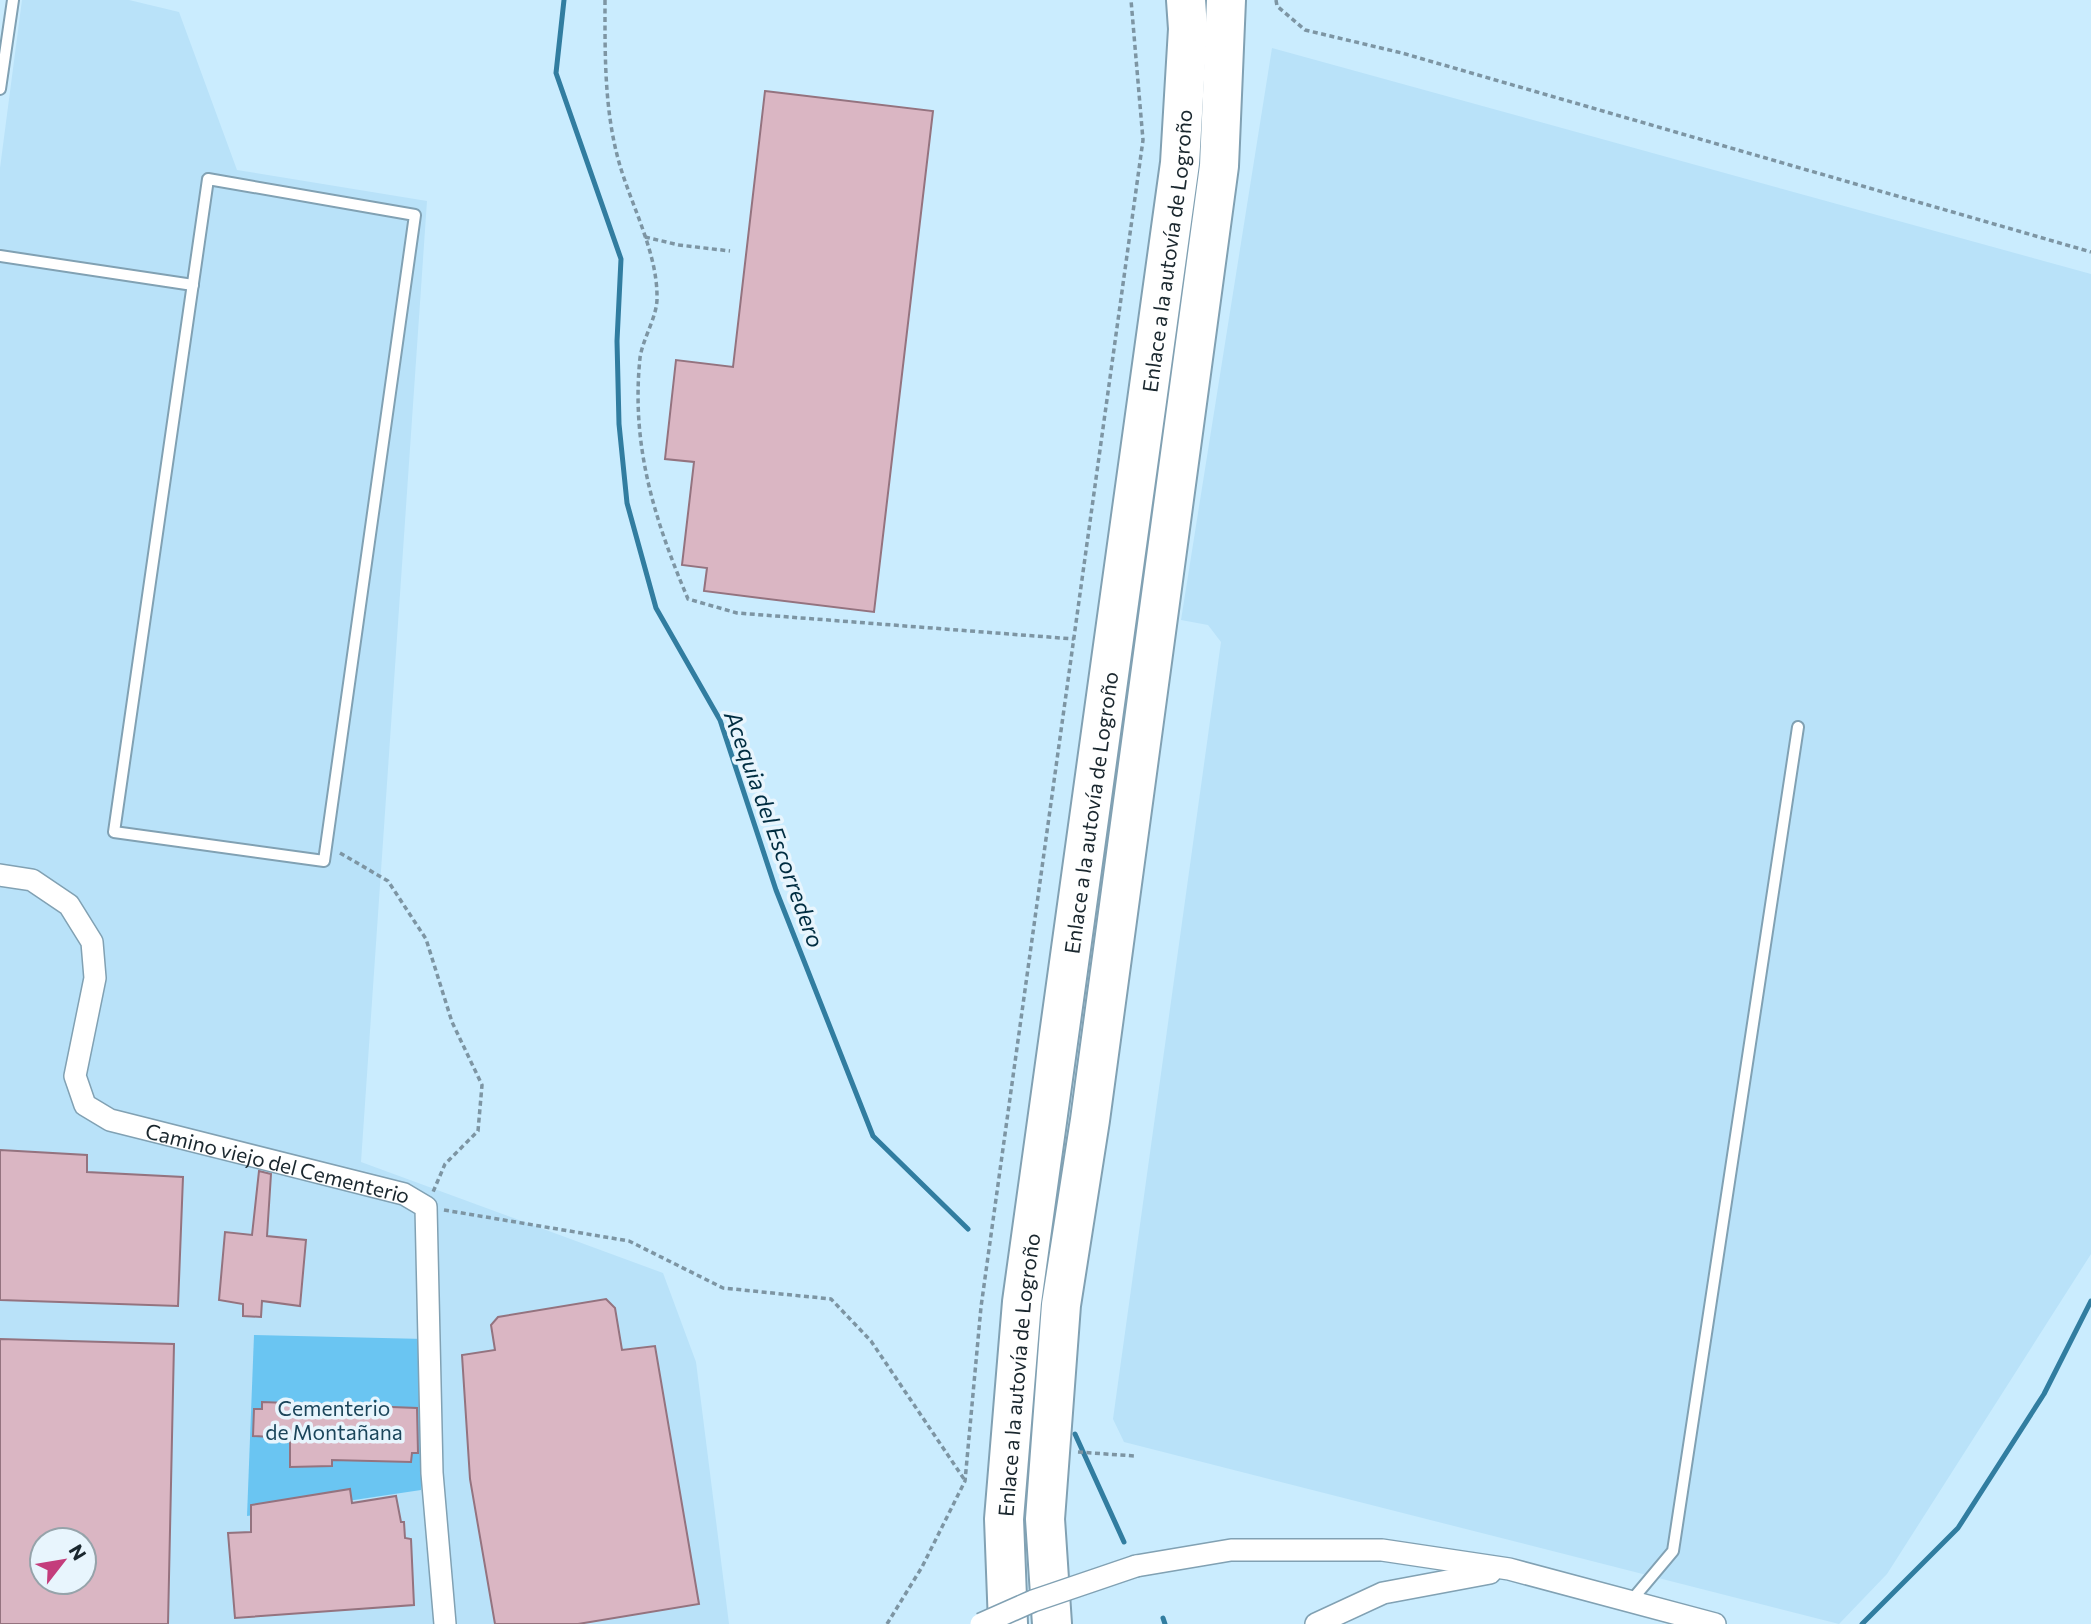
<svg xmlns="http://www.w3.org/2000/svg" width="2091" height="1624" font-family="Commissioner,sans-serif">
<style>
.built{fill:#b9e2f9;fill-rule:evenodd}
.green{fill:#6ac5f2}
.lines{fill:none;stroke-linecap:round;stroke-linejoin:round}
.stream{stroke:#317da0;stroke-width:5}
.building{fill:#dab6c3;stroke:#94737f;stroke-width:2;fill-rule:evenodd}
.service-casing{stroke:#81a1b3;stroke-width:14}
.minor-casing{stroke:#81a1b3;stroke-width:24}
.motorway-casing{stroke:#81a1b3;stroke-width:42}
.path{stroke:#7d95a3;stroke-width:3.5;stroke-dasharray:5 3.5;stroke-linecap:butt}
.service{stroke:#fff;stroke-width:10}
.minor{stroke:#fff;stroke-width:21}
.motorway{stroke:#fff;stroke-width:38}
.minor-bridge-casing{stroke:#81a1b3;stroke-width:24;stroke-linecap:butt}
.minor-bridge{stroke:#fff;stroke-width:21}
.labels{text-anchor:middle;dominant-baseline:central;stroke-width:7;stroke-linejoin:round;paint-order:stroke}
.street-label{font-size:21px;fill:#1a272e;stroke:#e8f5fd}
.park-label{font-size:21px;fill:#1b455a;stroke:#e8f5fd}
.water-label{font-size:23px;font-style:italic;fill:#002d41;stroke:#e8f5fd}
</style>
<rect width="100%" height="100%" fill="#caecfe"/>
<g class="built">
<path d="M22 0H129L179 12 237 170 427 201 361 1162 663 1273 696 1362 729 1624H0V168ZM42 1540H84V1582H42Z"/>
<polygon points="1272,48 2091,274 2091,1254 1887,1574 1839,1624 1124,1442 1113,1419 1221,642 1208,625 1181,620"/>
</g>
<polygon class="green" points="254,1335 425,1339 421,1490 247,1516"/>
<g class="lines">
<g class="stream">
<polyline points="564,0 556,73 621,259 617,341 619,424 627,503 656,608 720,720 776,890 873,1136 968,1229"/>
<polyline points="1075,1434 1124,1542"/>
<polyline points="1163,1618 1165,1624"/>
<polyline points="1862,1624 1958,1528 2044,1394 2091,1301"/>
</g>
</g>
<g class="building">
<polygon points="765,91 933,111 874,612 704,591 707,568 682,565 694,462 665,459 676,360 733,367"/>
<polygon points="0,1150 87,1155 87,1172 183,1177 178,1306 0,1300"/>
<polygon points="259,1171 271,1174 267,1236 306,1240 300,1306 262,1301 261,1317 243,1316 243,1304 219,1300 225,1232 252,1235"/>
<polygon points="606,1299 615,1308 622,1350 655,1346 699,1604 578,1624 495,1624 470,1479 462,1355 495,1350 491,1325 498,1317"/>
<path d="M0 1339 174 1344 168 1624H0ZM42 1540H84V1582H42Z"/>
<polygon points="262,1402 417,1408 418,1453 412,1453 411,1462 332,1460 332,1466 290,1467 290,1438 253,1436 254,1409 262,1409"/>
<polygon points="350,1489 352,1503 396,1496 401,1522 404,1522 405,1538 411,1539 414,1605 235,1618 228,1533 251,1532 251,1505"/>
</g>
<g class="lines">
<defs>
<g id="service">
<polyline points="0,89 13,0"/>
<polygon points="208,179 415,215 324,861 114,832"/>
<polyline points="0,256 193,285"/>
<polyline points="1631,1601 1673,1551 1798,727"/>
</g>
<g id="minor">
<path id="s1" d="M0 875 32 880 69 905 92 942 95 978 75 1076 85 1105 110 1120 404 1194 426 1207 432 1473 445 1624"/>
<polyline points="1136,1566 1231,1550 1382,1550 1509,1569 1715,1624"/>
<polyline points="1316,1624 1383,1593 1490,1573"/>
</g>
<g id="motorway">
<path id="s2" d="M1008 1624 1004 1519 1022 1302 1180 163 1188 29 1186 0"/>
<polyline points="1052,1624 1045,1519 1061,1305 1090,1120 1219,166 1226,0"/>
</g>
</defs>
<use href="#service" class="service-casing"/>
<use href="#minor" class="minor-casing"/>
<use href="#motorway" class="motorway-casing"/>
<g class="path">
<path d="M605 0C605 56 604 114 621 169 633 208 657 254 657 296 658 316 643 337 640 358 631 445 654 519 688 599L737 613 1074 639"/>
<polyline points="1276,0 1277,6 1305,30 1402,53 2091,252"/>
<polyline points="645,237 679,245 730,251"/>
<polyline points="340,853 388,881 426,939 452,1022 482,1085 478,1131 445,1164 433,1192"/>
<polyline points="444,1210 629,1241 723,1288 831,1299 871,1341 964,1479"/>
<polyline points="1078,1452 1135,1456"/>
<polyline points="887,1624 922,1567 965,1481 981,1307 1143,140 1131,0"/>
</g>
<use href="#service" class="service"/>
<use href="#minor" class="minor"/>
<use href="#motorway" class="motorway"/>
<defs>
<polyline id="minor-bridge" points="981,1624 1033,1601 1136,1566"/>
</defs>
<use href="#minor-bridge" class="minor-bridge-casing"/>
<use href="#minor-bridge" class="minor-bridge"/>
</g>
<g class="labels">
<g class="street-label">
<text stroke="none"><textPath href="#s2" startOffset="1384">Enlace a la autovía de Logroño</textPath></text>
<text stroke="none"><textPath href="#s2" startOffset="817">Enlace a la autovía de Logroño</textPath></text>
<text stroke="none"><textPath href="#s1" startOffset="490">Camino viejo del Cementerio</textPath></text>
<text stroke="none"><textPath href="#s2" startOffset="250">Enlace a la autovía de Logroño</textPath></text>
</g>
<g class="park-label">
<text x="334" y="1407">Cementerio<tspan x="334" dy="24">de Montañana</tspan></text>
</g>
<g class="water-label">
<text transform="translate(775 829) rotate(70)">Acequia del Escorredero</text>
</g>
</g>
<g transform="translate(63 1561) rotate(59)"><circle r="33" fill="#e8f5fd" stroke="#96a3aa" stroke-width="2"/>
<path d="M0-5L12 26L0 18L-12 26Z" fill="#c43d7c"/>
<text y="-10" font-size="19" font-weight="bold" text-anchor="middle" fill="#1a272e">N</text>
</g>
</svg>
